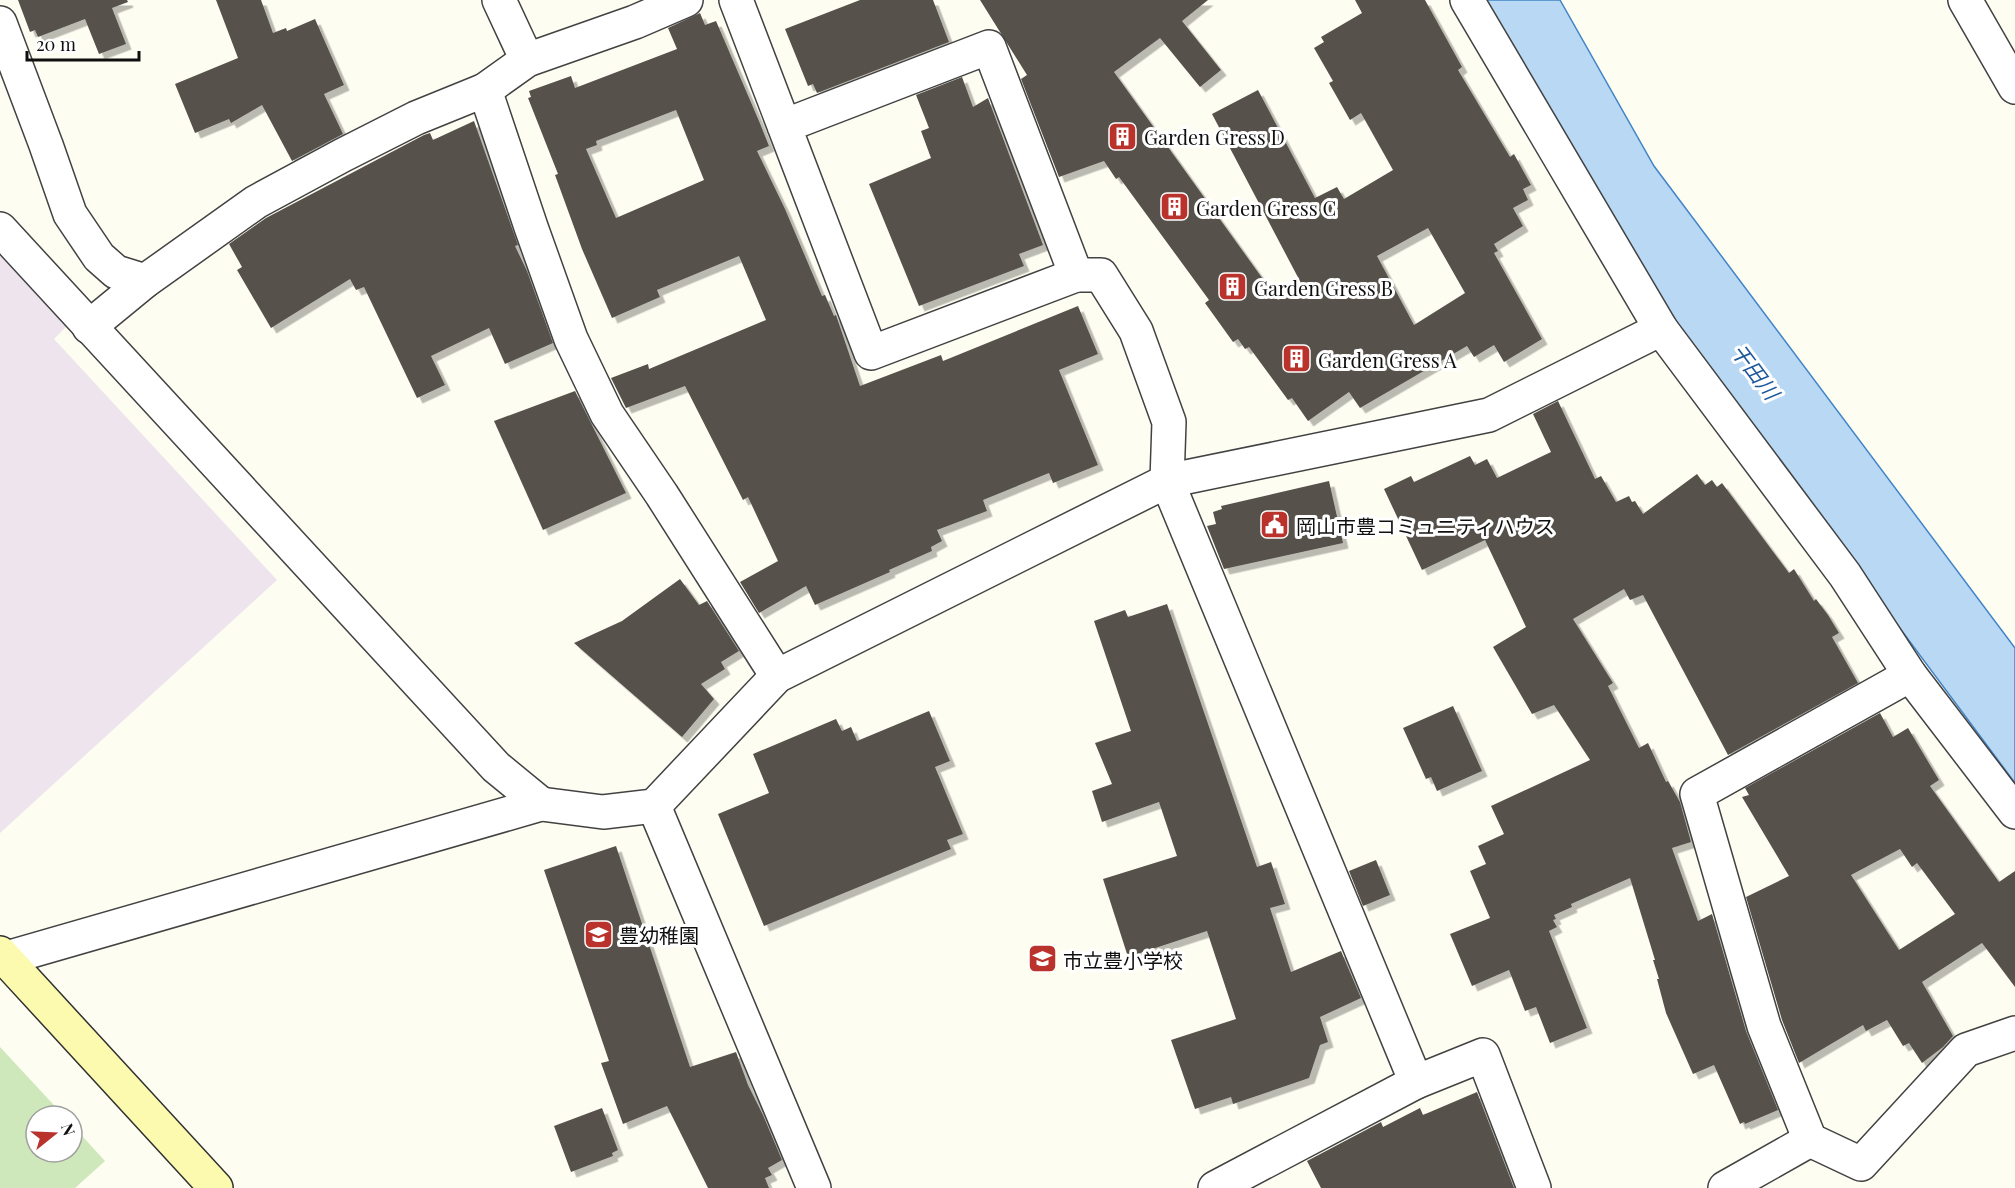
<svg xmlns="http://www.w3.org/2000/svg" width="2015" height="1188" font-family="'Playfair Display','Noto Sans JP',serif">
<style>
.industrial{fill:#ede4ed}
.green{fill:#cee8bc}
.water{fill:#b8d8f4;stroke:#4285c7;stroke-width:1.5}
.building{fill:#57514c;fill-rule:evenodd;filter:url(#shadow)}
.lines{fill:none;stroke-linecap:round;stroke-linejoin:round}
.street-casing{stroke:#424242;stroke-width:36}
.secondary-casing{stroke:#313131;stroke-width:36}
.street{stroke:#fff;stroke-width:33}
.secondary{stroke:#fbfaaf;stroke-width:33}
.labels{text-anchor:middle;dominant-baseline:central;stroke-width:6;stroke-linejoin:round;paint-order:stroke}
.poi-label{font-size:20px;fill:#0f0f0f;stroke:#fff;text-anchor:start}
.water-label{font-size:21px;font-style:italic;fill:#1d589c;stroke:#fff}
</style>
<defs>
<filter id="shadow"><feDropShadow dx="5.5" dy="5.5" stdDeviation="0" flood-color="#0004"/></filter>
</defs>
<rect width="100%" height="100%" fill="#fefdf1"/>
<polygon class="industrial" points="0,250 69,324 54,339 277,580 0,833"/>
<polygon class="green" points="0,1047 64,1116 36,1116 36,1152 72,1152 72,1125 105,1161 75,1188 0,1188"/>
<polygon class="water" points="1470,0 1560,0 1654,166 2015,648 2015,783 1591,213"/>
<g class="building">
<polygon points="18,0 127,0 128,2 112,8 126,44 99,54 85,19 38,37 35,30 30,32"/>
<polygon points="216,0 261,0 273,33 286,28 287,31 315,19 344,85 324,94 343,134 292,161 262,105 231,123 229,119 195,133 175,84 238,58"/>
<polygon points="860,0 933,0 949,42 817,93 813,84 808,86 785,29"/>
<path d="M980 0H1208L1182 21 1221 70 1200 87 1160 38 1114 72 1278 300 1302 285 1212 114 1258 90 1315 198 1337 187 1344 199 1393 170 1361 113 1350 120 1329 83 1333 81 1314 48 1324 42 1321 37 1362 13 1355 0H1425L1462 67 1458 70 1510 157 1514 154 1531 185 1523 189 1528 200 1513 208 1523 226 1494 244 1498 251 1494 253 1542 339 1504 362 1494 345 1474 357 1467 346 1360 408 1349 392 1308 421 1292 398 1288 400 1249 347 1245 349 1238 339 1233 342 1205 303 1209 300 1119 177 1116 179 1104 161 1059 177 1021 79 1027 75ZM1428 228 1465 293 1414 325 1377 256Z"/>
<path d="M700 13 705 25 716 21 759 121 769 146 757 151 785 209 822 296 825 295 834 316 836 315 860 386 941 355 943 361 1078 306 1098 354 1059 370 1098 465 1053 483 1049 473 983 500 987 511 937 530 942 541 931 547 932 551 889 570 890 572 815 605 806 586 759 613 740 582 778 561 748 497 743 500 685 386 626 408 611 378 648 364 649 369 766 320 739 256 657 290 660 297 612 318 582 249 555 175 558 174 528 98 531 97 529 91 571 76 575 88 677 49 668 28ZM676 110 704 180 616 218 586 149 597 145 596 141Z"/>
<polygon points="962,77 973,107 988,98 1043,245 1019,254 1024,266 919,306 869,184 931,158 921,131 929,128 916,95"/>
<polygon points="474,121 518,245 515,246 527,271 553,343 505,364 489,328 431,356 445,385 417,398 364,287 356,290 350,279 271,328 237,270 242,267 229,244 266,218 424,135 430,133 433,140"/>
<polygon points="575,391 626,493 543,530 494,421"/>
<polygon points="1558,401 1595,479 1601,476 1616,502 1629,496 1632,502 1635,501 1643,514 1697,474 1705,485 1712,480 1717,487 1722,483 1789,573 1794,569 1814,601 1816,599 1828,615 1839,633 1832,637 1858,683 1728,755 1643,595 1630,600 1624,589 1573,619 1613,683 1608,686 1639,748 1648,743 1666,782 1668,781 1680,802 1691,842 1672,848 1698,921 1712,914 1746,1031 1778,1110 1745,1124 1744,1122 1740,1124 1714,1065 1693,1074 1666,1013 1657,979 1659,979 1653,960 1655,960 1630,878 1571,904 1572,907 1554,915 1556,919 1553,920 1557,927 1549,931 1587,1028 1550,1043 1536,1007 1525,1011 1509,970 1472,986 1450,934 1490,918 1470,871 1486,864 1478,846 1504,834 1491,806 1590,760 1554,705 1532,714 1493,647 1526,627 1485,540 1422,570 1384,489 1411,476 1414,482 1470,456 1475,465 1487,459 1497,478 1551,452 1533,414"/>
<polygon points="1329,481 1343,543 1224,569 1207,526 1216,524 1213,512 1222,509 1221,506"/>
<polygon points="680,579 699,605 707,601 739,651 721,662 725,669 701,684 714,699 682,737 574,643 622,621"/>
<polygon points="1167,604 1257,867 1271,862 1285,904 1270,908 1291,972 1341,951 1361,998 1320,1017 1328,1042 1320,1045 1309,1078 1233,1104 1231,1097 1195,1109 1171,1040 1236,1019 1207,931 1128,957 1103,879 1177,856 1159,802 1102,822 1092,791 1112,784 1095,743 1131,731 1094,621 1125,610 1128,617"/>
<polygon points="1453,706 1482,771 1437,791 1431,777 1426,779 1403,728"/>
<polygon points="929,711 950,761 935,767 963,834 947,840 951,849 764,926 718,814 769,793 753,754 836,719 842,731 851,727 857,741"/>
<path d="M1880 713 1893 737 1908 728 1939 780 1930 786 1999 882 2015 871V987L1982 943 1922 982 1953 1036 1943 1047 1922 1063 1909 1043 1903 1046 1887 1020 1866 1031 1863 1025 1799 1063 1782 1020 1746 897 1789 876 1742 797 1749 795 1745 788ZM1900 849 1912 867 1917 863 1955 914 1899 950 1851 875Z"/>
<polygon points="616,846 690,1067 736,1052 748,1085 763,1115 782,1160 768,1168 772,1175 765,1178 769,1188 708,1188 667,1106 623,1124 601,1063 609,1061 544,870"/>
<polygon points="1376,860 1390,895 1363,906 1349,871"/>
<polygon points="1477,1092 1514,1188 1321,1188 1307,1161 1381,1122 1383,1127 1420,1108 1423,1115"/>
<polygon points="602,1108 618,1150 612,1153 613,1156 571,1172 554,1126"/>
</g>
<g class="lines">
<defs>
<g id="street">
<polyline points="499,0 527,60"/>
<polyline points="736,0 871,353 1076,275 989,47 784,126"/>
<polyline points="1467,0 1661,329 1845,575 1910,675 2015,812"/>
<polyline points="1965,0 2015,87"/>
<polyline points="0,23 46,145 70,214 99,257 116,272 145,281"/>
<polyline points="485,90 531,227 571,339 607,414 662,495 777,676"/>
<polyline points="0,229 496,767 541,804"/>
<polyline points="1076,275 1101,275 1136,331 1169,422 1167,481 1416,1082 1483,1055 1534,1188"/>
<polyline points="89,327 145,281 256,202 343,155 416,118 485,90 527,60 635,22 686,0"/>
<polyline points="1910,675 1697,794 1764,1026 1810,1140 1861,1164 1966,1050 2015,1033"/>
<polyline points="654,806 814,1188"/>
<polyline points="0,960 541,804 603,812 654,806 777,676 1167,481 1489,415 1661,329"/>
<polyline points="1215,1188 1416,1082"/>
<polyline points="1725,1188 1810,1140"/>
</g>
<polyline id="secondary" points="0,953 216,1188"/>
</defs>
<use href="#street" class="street-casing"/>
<use href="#secondary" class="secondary-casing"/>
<use href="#street" class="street"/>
<use href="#secondary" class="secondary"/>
</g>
<defs>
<symbol id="building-square" viewBox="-11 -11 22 22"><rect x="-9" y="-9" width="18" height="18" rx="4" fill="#b9332c" stroke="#fff"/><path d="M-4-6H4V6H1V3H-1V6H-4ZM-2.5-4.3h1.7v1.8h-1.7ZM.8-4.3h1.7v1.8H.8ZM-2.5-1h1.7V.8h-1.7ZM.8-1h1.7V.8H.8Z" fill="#fff"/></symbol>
<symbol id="civic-square" viewBox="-11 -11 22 22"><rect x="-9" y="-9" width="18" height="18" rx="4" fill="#b9332c" stroke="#fff"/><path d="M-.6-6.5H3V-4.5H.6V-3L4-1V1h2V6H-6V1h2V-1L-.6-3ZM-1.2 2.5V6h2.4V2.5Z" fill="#fff"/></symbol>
<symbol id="school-square" viewBox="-11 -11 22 22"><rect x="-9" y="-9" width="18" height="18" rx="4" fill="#b9332c" stroke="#fff"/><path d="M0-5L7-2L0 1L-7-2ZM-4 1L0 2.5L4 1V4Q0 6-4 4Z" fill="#fff"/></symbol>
</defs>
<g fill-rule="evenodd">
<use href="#building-square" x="1106" y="120" width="33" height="33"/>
<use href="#building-square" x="1158" y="190" width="33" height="33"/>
<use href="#building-square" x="1216" y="270" width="33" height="33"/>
<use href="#building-square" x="1280" y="342" width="33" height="33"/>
<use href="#civic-square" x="1258" y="508" width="33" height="33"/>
<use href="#school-square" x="582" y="918" width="33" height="33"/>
<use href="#school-square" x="1026" y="942" width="33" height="33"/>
</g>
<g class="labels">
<g class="poi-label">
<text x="1144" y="136">Garden Gress D</text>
<text x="1196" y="207">Garden Gress C</text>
<text x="1254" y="287">Garden Gress B</text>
<text x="1318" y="359">Garden Gress A</text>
<text x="1296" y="525">岡山市豊コミュニティハウス</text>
<text x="619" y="934">豊幼稚園</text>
<text x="1063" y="959">市立豊小学校</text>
</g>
<g class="water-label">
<text transform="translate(1756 371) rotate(53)">干田川</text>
</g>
</g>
<g transform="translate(54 1134) rotate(72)"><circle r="28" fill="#ffffff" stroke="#9f9f9f" stroke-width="1.5"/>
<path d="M0-4.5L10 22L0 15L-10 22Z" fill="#b9332c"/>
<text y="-9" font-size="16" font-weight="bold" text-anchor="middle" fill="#0f0f0f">N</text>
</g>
<path d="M27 51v9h112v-9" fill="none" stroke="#0f0f0f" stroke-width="3"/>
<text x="36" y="51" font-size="18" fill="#0f0f0f" stroke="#ffffff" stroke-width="4.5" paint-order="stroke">20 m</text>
</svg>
